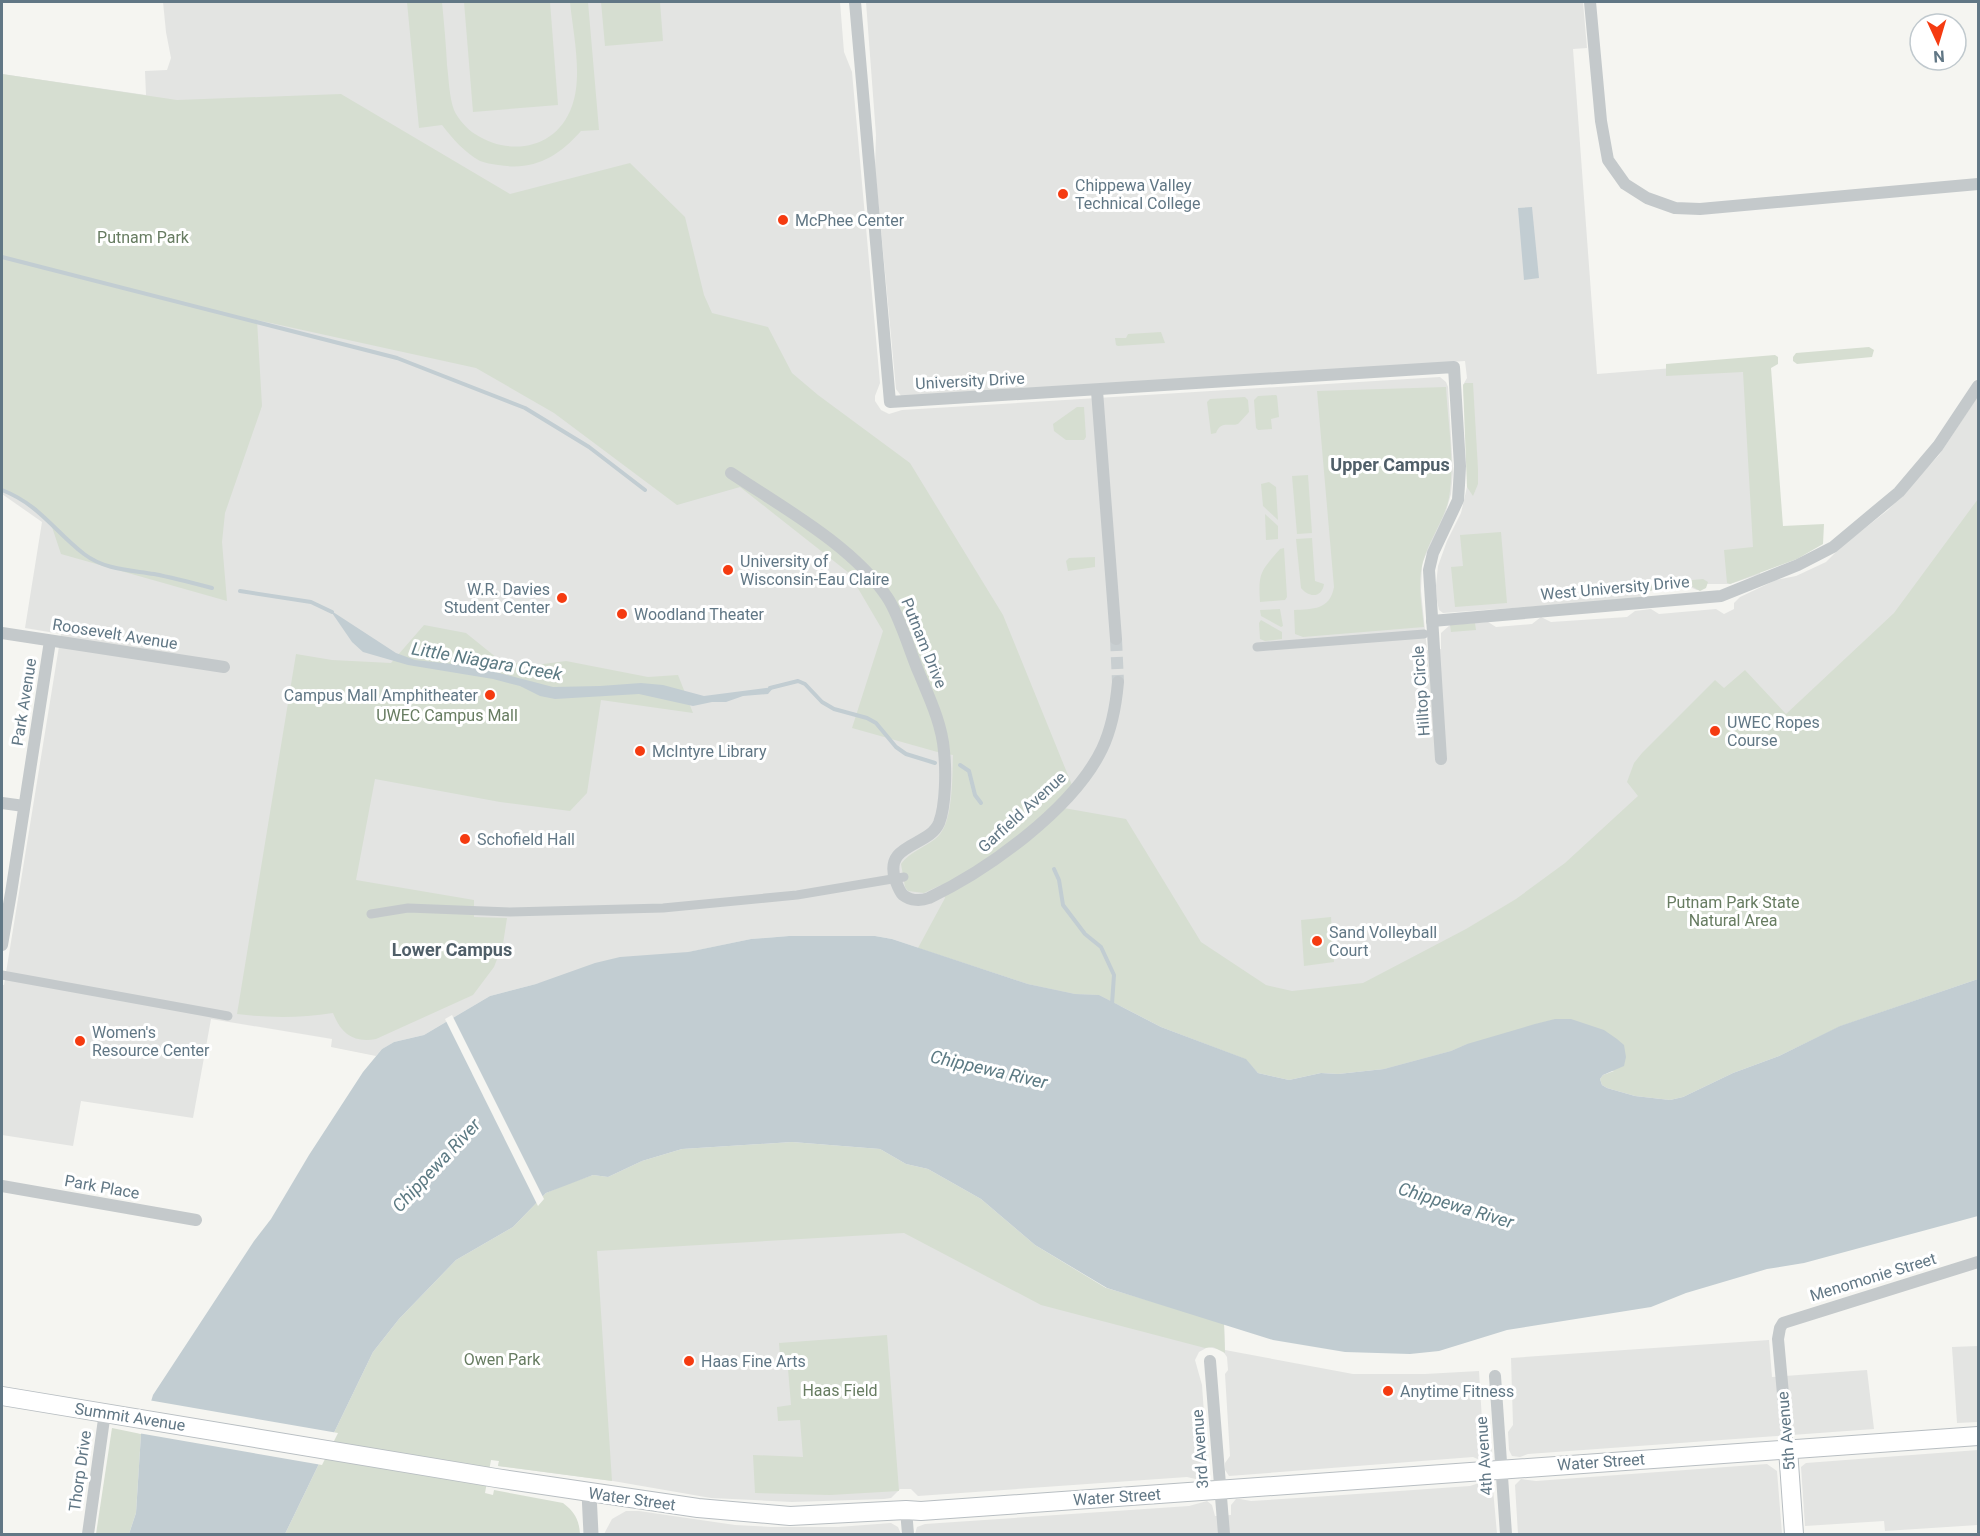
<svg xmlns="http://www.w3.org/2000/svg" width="1980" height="1536" font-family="Roboto,sans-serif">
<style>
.built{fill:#e3e4e2}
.green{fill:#d6ded1}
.water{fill:#c2cdd2}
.pier{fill:#f5f5f1}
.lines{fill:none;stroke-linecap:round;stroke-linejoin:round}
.stream{stroke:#c2cdd2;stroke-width:4}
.minor-tunnel{stroke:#c9cfd1;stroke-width:12;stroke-dasharray:12 6;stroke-linecap:butt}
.secondary-casing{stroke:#b8bec2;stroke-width:20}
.pedestrian{stroke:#c4c9cb;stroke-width:9}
.minor{stroke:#c4c9cb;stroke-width:12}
.tertiary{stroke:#c4c9cb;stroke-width:15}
.secondary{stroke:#fff;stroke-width:18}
.poi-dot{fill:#f53b11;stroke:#fff;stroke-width:2}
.labels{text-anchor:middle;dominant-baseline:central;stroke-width:6;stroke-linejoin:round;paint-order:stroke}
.poi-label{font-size:16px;fill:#617785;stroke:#fff;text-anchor:start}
.park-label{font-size:16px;fill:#677c61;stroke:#fff}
.street-label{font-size:16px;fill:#617785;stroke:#fff}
.neighbourhood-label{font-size:18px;font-weight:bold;fill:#505f69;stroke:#fff}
.water-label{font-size:18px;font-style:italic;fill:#5c7a83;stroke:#fff}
</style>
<rect width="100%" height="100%" fill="#f5f5f1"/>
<g class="built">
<polygon points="163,2 840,2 844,52 852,72 880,383 875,396 875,401 881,410 889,414 902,410 1440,377 1446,382 1448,387 1453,472 1451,494 1445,515 1422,563 1421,591 1427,650 1441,649 1441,633 1450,625 1488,622 1496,627 1532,624 1541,617 1551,622 1627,617 1635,611 1651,609 1659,614 1716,609 1724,614 1734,609 1734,603 1740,597 1776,580 1796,576 1826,562 1842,546 1888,510 1939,455 1978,396 1978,979 1384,1069 1028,984 892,939 875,936 789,936 751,939 536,984 490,996 424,1035 394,1042 382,1049 376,1056 331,1047 332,1039 211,1019 193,1118 81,1101 73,1146 2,1135 2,985 4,985 61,634 25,628 42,522 2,494 2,74 146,95 145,71 167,70 171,58 166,32"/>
<polygon points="866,2 1583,2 1587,48 1573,49 1597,374 1762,361 1760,574 1730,584 1707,584 1703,589 1697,590 1687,586 1651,590 1640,599 1443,613 1439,610 1437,601 1436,585 1438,566 1447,541 1461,513 1467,487 1468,467 1463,385 1467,378 1465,361 902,397 896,389 880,219 875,170 876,135"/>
<polygon points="642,1161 1106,1288 1224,1323 1225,1350 1353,1374 1425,1374 1479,1371 1483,1437 1491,1443 1492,1453 1489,1457 1482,1461 1473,1457 1229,1476 1225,1470 1225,1463 1230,1456 1225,1374 1228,1370 1227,1357 1222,1350 1208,1347 1199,1352 1195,1360 1202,1385 1208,1470 1206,1477 1200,1480 1187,1477 918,1496 911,1489 900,1489 891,1498 884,1499 792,1502 711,1498 613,1481 498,1466 499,1461 373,1352"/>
<polygon points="1769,1340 1772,1377 1867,1370 1874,1429 1528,1454 1520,1457 1512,1456 1509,1450 1508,1432 1513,1425 1511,1358"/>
<polygon points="1978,1346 1978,1422 1957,1423 1952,1347"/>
<polygon points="1978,1450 1978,1525 1885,1531 1884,1521 1805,1526 1801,1467 1806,1463"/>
<polygon points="1767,1464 1777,1471 1782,1534 1518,1534 1515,1485 1521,1479 1536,1481"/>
<polygon points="1485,1481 1490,1484 1493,1489 1497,1534 915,1534 917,1527 925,1524 1189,1506 1207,1501 1212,1505 1215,1516 1231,1515 1231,1505 1236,1499 1240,1499 1251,1501 1328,1496 1470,1486"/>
<polygon points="626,1511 639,1511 735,1525 771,1527 838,1527 891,1523 898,1527 901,1534 604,1534 612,1519"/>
</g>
<g class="green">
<path d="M407 2H442C444 23 446 44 447 65 449 80 449 96 454 110 458 119 467 129 475 134 510 157 557 149 572 106 583 76 573 33 570 2H588L599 130 581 131C558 157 534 171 498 165 492 164 485 163 480 161 464 152 453 139 442 125L419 128Z"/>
<polygon points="464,2 550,2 558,105 473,112"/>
<polygon points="601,2 660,2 663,41 605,46"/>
<path d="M2 74 177 100 341 94 510 194 630 163 685 217 704 295 712 313 768 327 792 373 818 395 910 463 1003 615 1074 790 1058 807 1126 819 1201 942 1266 985 1292 991 1363 983 1466 929 1516 899 1565 863 1638 796 1627 782 1634 763 1642 753 1715 680 1724 688 1745 670 1786 714 1894 613 1978 499V979L1841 1026 1779 1056 1733 1073 1683 1097 1670 1100 1635 1096 1607 1088 1602 1085 1600 1079 1603 1075 1614 1071 1467 1044 1451 1051 1384 1069 1338 1074 1321 1073 1289 1080 1258 1073 1245 1059 1161 1027 1099 995 1075 994 1028 984 918 948 945 898 941 885 924 893 908 891 905 887 901 864C910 852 923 848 935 839 954 826 952 777 953 755L941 753 852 728 883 631 849 573 740 487 677 505 554 413 476 368 257 320 262 406 225 513 222 542 227 601 61 554 50 521 21 498 2 490Z"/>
<polygon points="1161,332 1165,343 1118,346 1116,345 1115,338 1126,338 1128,334"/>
<polygon points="1869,347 1874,350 1872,357 1797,364 1793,361 1793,357 1796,353"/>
<polygon points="1775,355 1778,357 1778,364 1771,368 1783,526 1824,524 1823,544 1797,559 1730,584 1727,583 1724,550 1753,547 1743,372 1666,376 1666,364"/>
<polygon points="1465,383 1473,383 1478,469 1478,484 1473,496 1467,487 1463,385"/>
<path d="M1446 387C1448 423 1455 462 1449 498 1444 521 1429 540 1423 562 1417 582 1422 607 1424 627L1303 637 1295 634 1294 610C1313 609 1330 610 1334 587L1317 391Z"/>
<polygon points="1276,395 1277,396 1279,417 1271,419 1272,429 1258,430 1256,428 1254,400 1258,396"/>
<path d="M1245 397 1248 400 1249 412 1238 424C1229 427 1221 420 1216 433L1211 434 1207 402 1210 399Z"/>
<polygon points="1077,407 1084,407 1086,437 1084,440 1066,440 1054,431 1053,424"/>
<polygon points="1308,475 1312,533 1297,534 1292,476"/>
<polygon points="1269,482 1276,487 1278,520 1263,506 1261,484"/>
<polygon points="1265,514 1278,526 1278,539 1266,540"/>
<polygon points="1501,532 1507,603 1455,607 1451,567 1463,566 1460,535"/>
<path d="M1312 538 1315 581 1324 584C1322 598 1309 598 1301 588L1296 539Z"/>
<path d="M1284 548 1287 597 1285 600 1260 602C1258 572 1261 571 1280 549Z"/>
<polygon points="1095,557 1095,567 1068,571 1066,561 1069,558"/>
<polygon points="1703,579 1708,582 1706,588 1700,591 1691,586 1648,591 1648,585 1650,584"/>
<polygon points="1280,609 1283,626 1281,627 1261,616 1260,610"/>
<polygon points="1261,620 1282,632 1282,639 1265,641 1260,639 1259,623"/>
<polygon points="1475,623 1476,630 1451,632 1450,625"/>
<path d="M424 625 466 633 497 658 528 666 566 661 648 677 678 675 693 713 601 700 587 793 570 811 500 802 375 779 356 880 474 900V917L507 918 503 944 494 967 473 995 376 1039C354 1043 341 1034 333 1013 300 1018 270 1018 237 1014L296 654 332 660 391 663Z"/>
<polygon points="1331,917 1334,962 1304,966 1301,920"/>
<path d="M792 1142 880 1149 906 1164 928 1169 981 1199 1035 1245 1106 1288 1224 1323 1225 1353 1213 1347 1205 1348 1041 1305 904 1233 597 1251 612 1481 498 1466 499 1461 491 1460 485 1493 493 1495 494 1490 563 1503C575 1512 579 1520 580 1534H285L373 1352 399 1319 456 1260 513 1227 546 1193 567 1184 593 1175 608 1177 642 1161 682 1149Z"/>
<polygon points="887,1335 899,1491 830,1495 755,1493 753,1455 803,1457 800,1420 778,1421 777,1407 791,1405 787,1357 780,1357 779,1343"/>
<polygon points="112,1428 141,1434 136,1513 129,1534 96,1534"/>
</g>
<g class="water">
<polygon points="1532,207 1539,278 1524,280 1518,208"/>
<polygon points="330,610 396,653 415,660 472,666 553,687 600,686 641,683 663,685 704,696 774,687 768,694 743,696 726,702 712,702 693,706 639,694 555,699 540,696 520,686 493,679 408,665 363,652 352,642"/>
<polygon points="789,936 875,936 892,939 1028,984 1075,994 1099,995 1161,1027 1246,1059 1258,1073 1289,1080 1321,1073 1338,1074 1384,1069 1451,1051 1467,1044 1535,1024 1555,1019 1571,1019 1604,1030 1617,1039 1624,1045 1626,1057 1624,1066 1603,1075 1600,1079 1602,1085 1607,1088 1635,1096 1670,1100 1683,1097 1733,1073 1779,1056 1840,1026 1978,979 1978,1216 1804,1263 1767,1269 1686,1293 1651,1307 1507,1330 1439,1351 1410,1354 1345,1352 1273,1340 1107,1288 1035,1245 981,1199 928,1169 906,1164 880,1149 792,1142 682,1149 642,1161 608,1177 593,1175 546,1193 513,1227 456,1260 399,1319 373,1352 285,1534 129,1534 136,1513 141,1434 153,1395 254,1241 271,1219 309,1155 363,1072 382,1049 394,1042 424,1035 490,996 536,984 595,963 620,957 688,952 751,939"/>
</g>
<g class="pier">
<polygon points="452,1015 544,1199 538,1206 445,1019"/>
<polygon points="148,1400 338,1433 322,1465 138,1433"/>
</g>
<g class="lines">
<g class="stream">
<polyline points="2,257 397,358 525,408 589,447 645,490"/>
<path d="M2 490C40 505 54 531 84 554 105 570 130 570 154 574 174 578 193 583 212 588"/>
<polyline points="240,591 311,602 332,612"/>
<polyline points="770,688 798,681 805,684 822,702 834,709 867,718 876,723 896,747 906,754 935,763"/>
<polyline points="960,765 969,771 975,795 981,803"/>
<polyline points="1054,869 1059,880 1063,905 1085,934 1101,947 1114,975 1112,1004"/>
</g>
<polyline class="minor-tunnel" points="1116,639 1118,682"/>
<defs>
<g id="secondary">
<polyline points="2,1396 496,1478 698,1508 790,1516 906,1510 921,1511 1978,1436"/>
<polyline points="1788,1449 1794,1534"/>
</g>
</defs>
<use href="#secondary" class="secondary-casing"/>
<g class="pedestrian">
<polyline points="1257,647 1424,634"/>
<polyline points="371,914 408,908 510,912 663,908 797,895 904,877"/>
<polyline points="2,975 228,1016"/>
</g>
<g class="minor">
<polyline points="855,2 890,402 1454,367 1460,466 1459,485 1458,500 1433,553 1429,570 1441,759"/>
<polyline points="1590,2 1601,121 1608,160 1625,184 1647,198 1675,208 1700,209 1978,184"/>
<polyline points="1097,391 1116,639"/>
<path d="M731 473C782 507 853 546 887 597 899 614 910 652 919 673 929 697 942 724 944 751 946 770 946 805 939 823 929 847 884 843 895 879 897 884 899 891 903 895 911 901 921 901 929 898 988 870 1073 809 1102 749 1112 728 1116 705 1118 682"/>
<polyline points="1432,621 1721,596 1798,565 1833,547 1899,492 1938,446 1978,386"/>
<polyline points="2,633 224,667"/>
<polyline points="2,803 24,806"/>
<polyline points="2,945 11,893 50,641"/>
<polyline points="2,1186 196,1220"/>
<polyline points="1210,1361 1224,1534"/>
<polyline points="1495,1376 1506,1534"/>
<polyline points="1788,1449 1778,1339 1780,1328 1783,1323 1978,1262"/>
<polyline points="906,1510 908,1534"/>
<polyline points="88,1534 105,1412"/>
</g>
<polyline class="tertiary" points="589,1493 591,1534"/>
<use href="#secondary" class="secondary"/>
</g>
<g class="poi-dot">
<circle cx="1063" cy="194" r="6"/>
<circle cx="783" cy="220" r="6"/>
<circle cx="728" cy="570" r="6"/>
<circle cx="562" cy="598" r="6"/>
<circle cx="622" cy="614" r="6"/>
<circle cx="490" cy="695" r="6"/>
<circle cx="1715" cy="731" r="6"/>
<circle cx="640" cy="751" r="6"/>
<circle cx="465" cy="839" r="6"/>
<circle cx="1317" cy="941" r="6"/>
<circle cx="80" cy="1041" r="6"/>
<circle cx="689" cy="1361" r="6"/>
<circle cx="1388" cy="1391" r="6"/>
</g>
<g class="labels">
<g class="poi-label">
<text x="1075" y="185">Chippewa Valley<tspan x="1075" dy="18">Technical College</tspan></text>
<text x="795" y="220">McPhee Center</text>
<text x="740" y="561">University of<tspan x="740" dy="18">Wisconsin-Eau Claire</tspan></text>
<text x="550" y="589" text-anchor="end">W.R. Davies<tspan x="550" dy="18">Student Center</tspan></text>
<text x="634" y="614">Woodland Theater</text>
<text x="478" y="695" text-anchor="end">Campus Mall Amphitheater</text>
<text x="1727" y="722">UWEC Ropes<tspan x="1727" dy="18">Course</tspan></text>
<text x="652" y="751">McIntyre Library</text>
<text x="477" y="839">Schofield Hall</text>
<text x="1329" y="932">Sand Volleyball<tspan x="1329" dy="18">Court</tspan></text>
<text x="92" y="1032">Women's<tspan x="92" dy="18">Resource Center</tspan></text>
<text x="701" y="1361">Haas Fine Arts</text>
<text x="1400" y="1391">Anytime Fitness</text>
</g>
<g class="park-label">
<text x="143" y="237">Putnam Park</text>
<text x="447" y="715">UWEC Campus Mall</text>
<text x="1733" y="902">Putnam Park State<tspan x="1733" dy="18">Natural Area</tspan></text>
<text x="502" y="1359">Owen Park</text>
<text x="840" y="1390">Haas Field</text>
</g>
<g class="street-label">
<text transform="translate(970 381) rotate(-3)">University Drive</text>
<text transform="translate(1615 588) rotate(-5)">West University Drive</text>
<text transform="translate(115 634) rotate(9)">Roosevelt Avenue</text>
<text transform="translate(924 643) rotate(68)">Putnam Drive</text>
<text transform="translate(1421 691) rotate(-94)">Hilltop Circle</text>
<text transform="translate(24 702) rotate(-81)">Park Avenue</text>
<text transform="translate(1022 812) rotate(-42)">Garfield Avenue</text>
<text transform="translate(102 1187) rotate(10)">Park Place</text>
<text transform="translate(1873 1277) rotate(-17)">Menomonie Street</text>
<text transform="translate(130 1417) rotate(9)">Summit Avenue</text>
<text transform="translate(1786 1431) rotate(-95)">5th Avenue</text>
<text transform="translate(1200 1449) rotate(-94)">3rd Avenue</text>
<text transform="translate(1484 1456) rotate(-94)">4th Avenue</text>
<text transform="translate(1601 1462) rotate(-4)">Water Street</text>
<text transform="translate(80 1471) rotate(-82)">Thorp Drive</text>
<text transform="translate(1117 1497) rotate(-4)">Water Street</text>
<text transform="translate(632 1499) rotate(8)">Water Street</text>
</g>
<g class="neighbourhood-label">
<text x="1390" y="464">Upper Campus</text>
<text x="452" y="949">Lower Campus</text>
</g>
<g class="water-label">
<text transform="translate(487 661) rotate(10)">Little Niagara Creek</text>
<text transform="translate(989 1069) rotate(13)">Chippewa River</text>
<text transform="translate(436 1165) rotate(-47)">Chippewa River</text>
<text transform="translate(1456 1205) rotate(17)">Chippewa River</text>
</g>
</g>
<rect width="1980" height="1536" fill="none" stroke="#617785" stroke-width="6"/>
<g transform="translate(1938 42) rotate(176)"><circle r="28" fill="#ffffff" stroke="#c0c9ce" stroke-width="1.5"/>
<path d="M0-4.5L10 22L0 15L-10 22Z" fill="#f53b11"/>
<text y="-9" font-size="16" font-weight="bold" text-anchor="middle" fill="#617785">N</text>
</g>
</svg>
